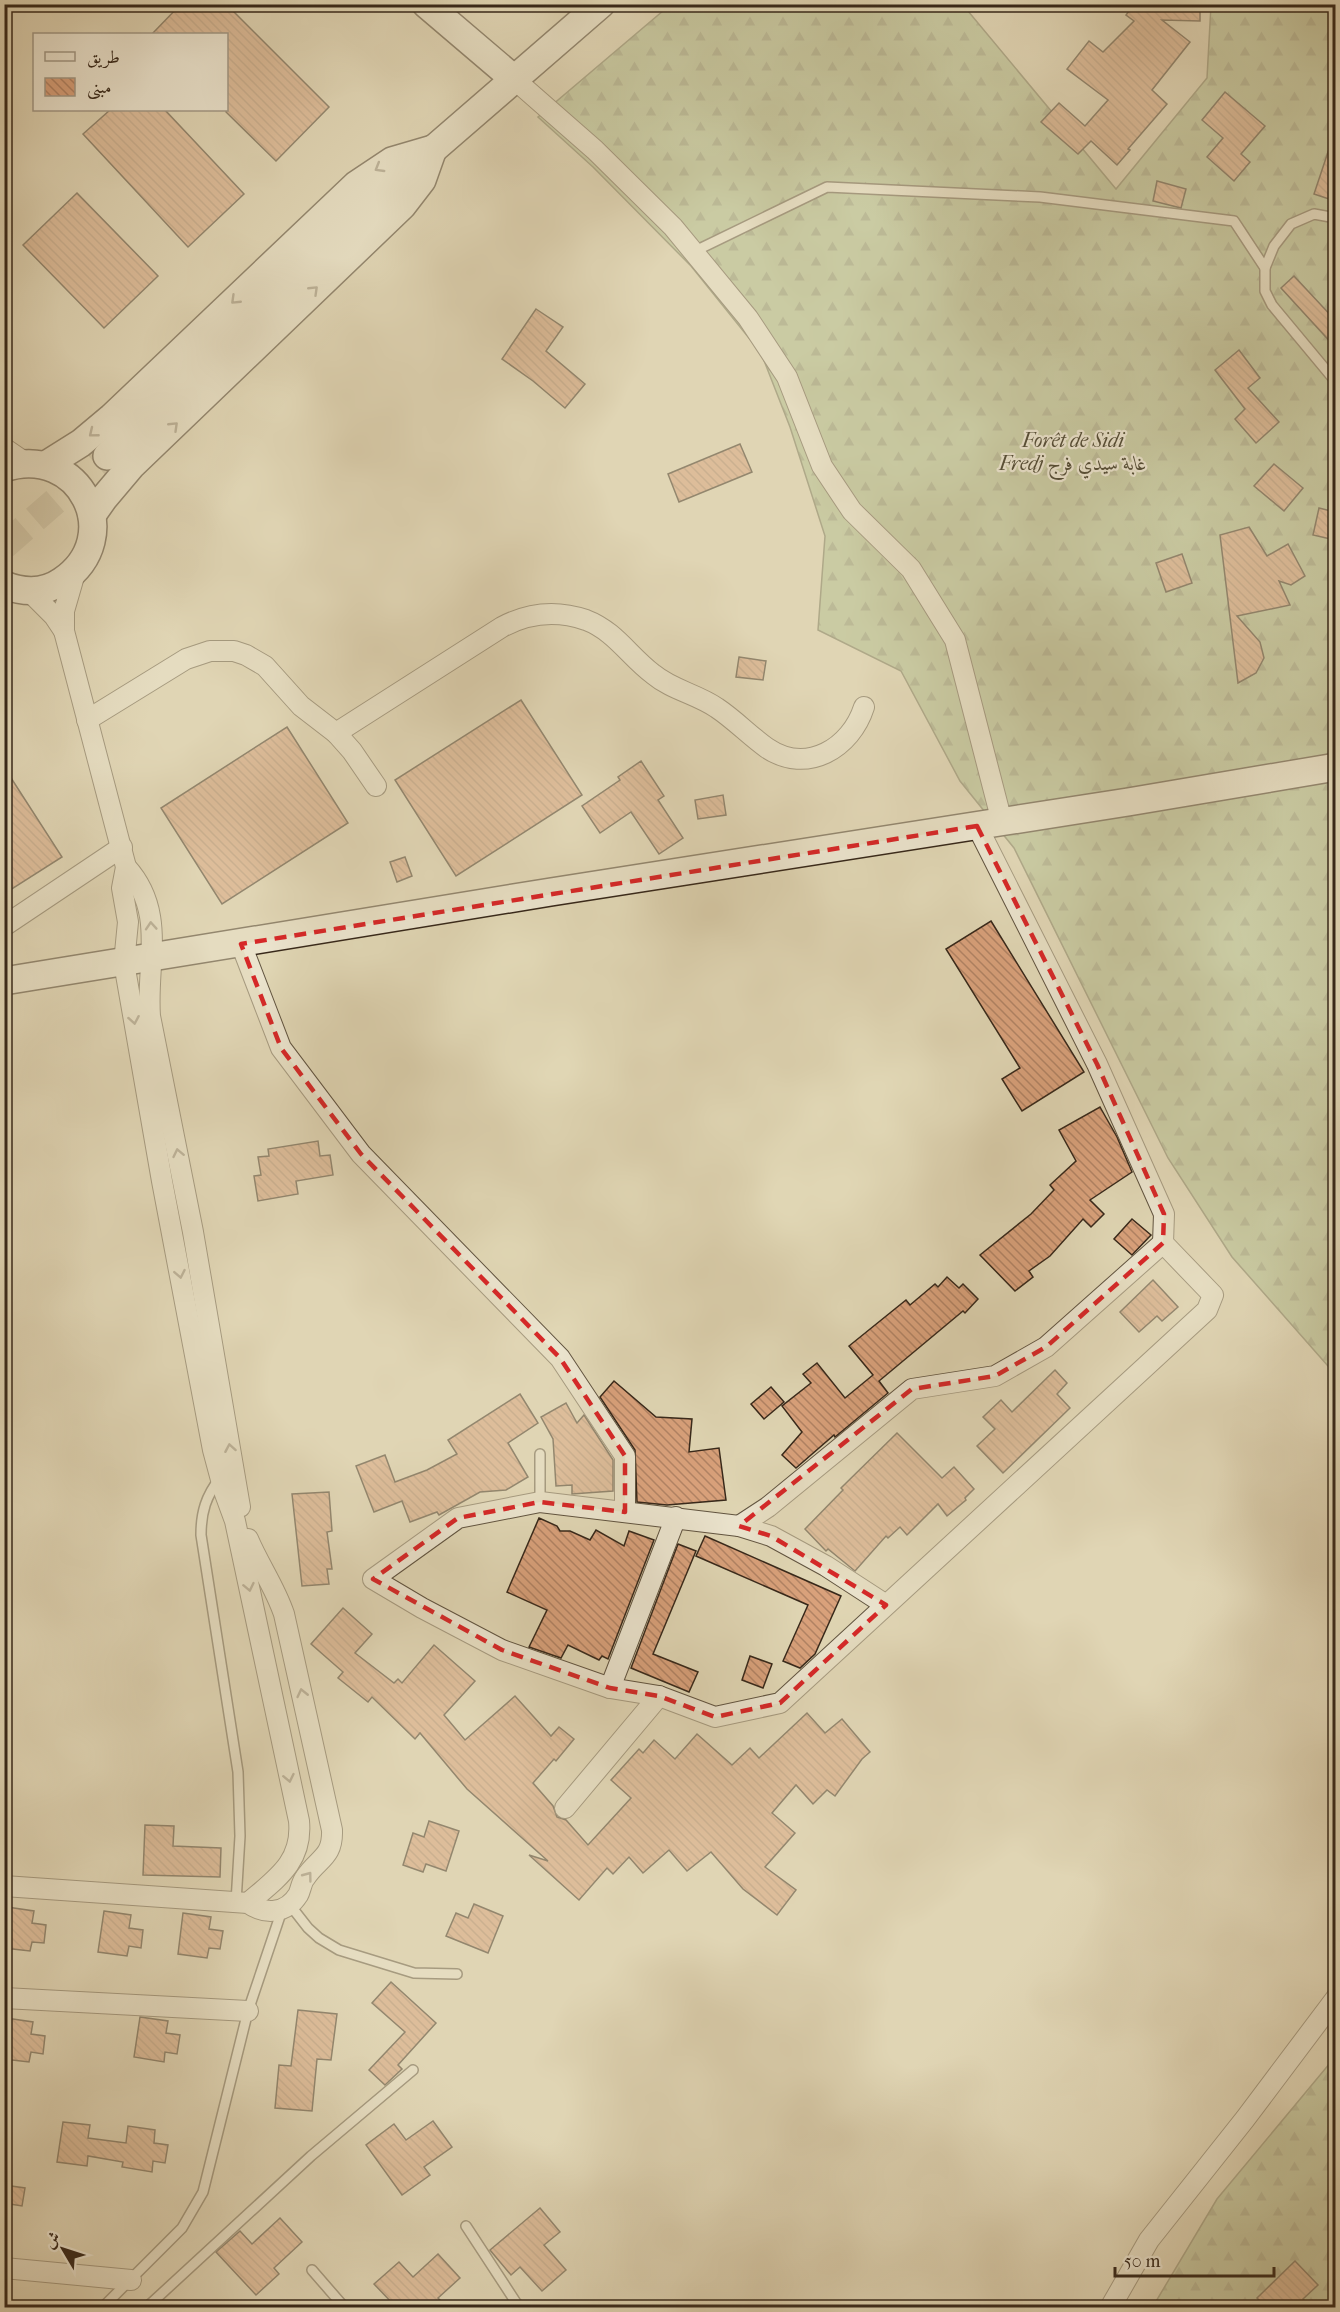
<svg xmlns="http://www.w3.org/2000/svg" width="1340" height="2312" font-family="'IM FELL French Canon',Amiri,serif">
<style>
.forest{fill:url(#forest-firs);stroke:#747354;stroke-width:1.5}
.building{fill:url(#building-back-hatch);stroke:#37281a;stroke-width:1.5}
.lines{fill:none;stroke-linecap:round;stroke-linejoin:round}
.secondary-tunnel{stroke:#beb395;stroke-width:27;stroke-dasharray:27 14;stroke-linecap:butt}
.lane-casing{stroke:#615440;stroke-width:12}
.street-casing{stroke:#615440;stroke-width:22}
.secondary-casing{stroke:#37281a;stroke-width:30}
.lane{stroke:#ebe4ce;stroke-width:9}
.street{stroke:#ebe4ce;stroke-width:20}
.secondary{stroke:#ebe4ce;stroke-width:27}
.oneway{stroke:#918674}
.marked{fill:none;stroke:#d62828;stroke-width:4.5;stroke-dasharray:12 8;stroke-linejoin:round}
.labels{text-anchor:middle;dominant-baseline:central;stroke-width:4.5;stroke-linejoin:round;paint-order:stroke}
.park-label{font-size:20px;font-style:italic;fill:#554e37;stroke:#ebe4ce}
</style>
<defs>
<pattern id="forest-firs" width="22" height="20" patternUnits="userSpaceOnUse" patternTransform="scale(1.5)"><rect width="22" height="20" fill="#b0be8f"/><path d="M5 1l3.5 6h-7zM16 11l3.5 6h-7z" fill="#909a74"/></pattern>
<pattern id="building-back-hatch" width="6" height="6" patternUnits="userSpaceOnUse" patternTransform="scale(1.5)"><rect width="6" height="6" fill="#d9a17b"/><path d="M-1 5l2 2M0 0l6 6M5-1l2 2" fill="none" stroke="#b18364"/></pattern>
</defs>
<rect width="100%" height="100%" fill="#e0d6b4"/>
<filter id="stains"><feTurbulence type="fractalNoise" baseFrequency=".00333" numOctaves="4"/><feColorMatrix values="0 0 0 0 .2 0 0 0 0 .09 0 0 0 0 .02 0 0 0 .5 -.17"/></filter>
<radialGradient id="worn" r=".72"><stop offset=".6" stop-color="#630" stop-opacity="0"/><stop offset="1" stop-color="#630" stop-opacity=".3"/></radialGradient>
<g class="forest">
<polygon points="670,5 963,5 1116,189 1207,78 1211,5 1335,5 1335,1374 1232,1257 1168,1158 1014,848 960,781 901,671 818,630 825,536 790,427 761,353 691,266 593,167 538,117"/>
<polygon points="1335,2057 1335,2307 1152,2308 1217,2199"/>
</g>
<g class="building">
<polygon points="181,4 226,4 329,107 276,161 226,112 226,34 152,34"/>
<polygon points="1134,4 1200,4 1200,21 1162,20 1190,42 1152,90 1167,104 1128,149 1130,150 1117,165 1091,141 1078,154 1041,122 1059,103 1085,126 1108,100 1067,69 1089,41 1103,52 1134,21 1126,15"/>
<polygon points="1225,92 1265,126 1241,154 1250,162 1234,181 1207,157 1223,138 1202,120"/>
<polygon points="110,110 165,110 244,194 188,247 83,134"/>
<polygon points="1333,137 1335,138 1335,201 1314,194"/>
<polygon points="1157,181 1186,189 1181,208 1153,201"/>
<polygon points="77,193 158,276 104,328 23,245"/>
<polygon points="1294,276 1335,320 1335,347 1281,288"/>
<polygon points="536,309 563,327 546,351 585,384 565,408 533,381 502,359"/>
<polygon points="1239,350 1260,378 1248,388 1279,422 1256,443 1235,419 1245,409 1215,370"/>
<polygon points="740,444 752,472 679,502 668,474"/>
<polygon points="1274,464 1303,488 1284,511 1254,486"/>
<polygon points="1319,508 1335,512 1335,540 1313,535"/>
<polygon points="1249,527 1267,556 1288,544 1305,576 1291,585 1279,581 1290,605 1237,616 1260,642 1264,658 1256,673 1238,683 1220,535"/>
<polygon points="1182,554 1192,583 1166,592 1156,563"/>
<polygon points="739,657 766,661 763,680 736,677"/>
<polygon points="521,700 582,795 456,876 395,780"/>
<polygon points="287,727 348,823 222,904 161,808"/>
<polygon points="641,761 664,796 658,800 683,838 659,854 631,812 600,833 582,806 620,780 618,777"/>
<polygon points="4,767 62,857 4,894"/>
<polygon points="723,795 726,815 698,819 695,800"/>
<polygon points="405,857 412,876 397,882 390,862"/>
<polygon points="991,921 1084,1072 1022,1111 1002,1079 1020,1068 946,949"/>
<polygon points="1100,1107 1117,1137 1132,1172 1090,1200 1104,1214 1091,1227 1083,1219 1050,1256 1029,1271 1033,1277 1015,1291 980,1255 1031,1214 1054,1190 1050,1185 1076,1161 1059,1130"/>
<polygon points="318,1141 320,1156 330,1155 333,1175 296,1181 298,1194 258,1201 254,1176 261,1175 258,1157 269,1156 268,1149"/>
<polygon points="1132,1219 1151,1235 1132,1255 1114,1239"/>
<polygon points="947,1277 959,1288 963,1284 978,1299 965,1313 963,1311 879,1381 888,1393 835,1437 834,1435 796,1468 782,1455 802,1432 782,1406 811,1383 803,1374 817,1363 845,1398 873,1375 849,1346 906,1300 910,1305 935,1284 938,1287"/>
<polygon points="1153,1280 1178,1307 1162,1321 1157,1316 1139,1332 1120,1312"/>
<polygon points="1055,1370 1067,1383 1057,1394 1070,1408 1003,1473 977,1446 995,1429 983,1417 1001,1400 1012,1412"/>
<polygon points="614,1381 656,1417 692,1419 689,1452 719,1448 726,1500 667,1505 637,1502 635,1450 600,1397"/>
<polygon points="771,1387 784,1402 764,1419 751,1404"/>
<polygon points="520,1394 538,1423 508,1443 528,1477 506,1490 480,1492 439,1515 437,1512 410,1522 402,1501 374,1512 356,1466 385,1455 395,1482 427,1470 457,1454 448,1440"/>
<polygon points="566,1403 577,1423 584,1415 613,1460 613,1491 572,1494 572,1485 556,1486 553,1439 541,1417"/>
<polygon points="897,1433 942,1478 954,1467 974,1489 965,1498 966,1500 947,1516 938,1504 907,1535 900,1527 888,1538 886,1536 855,1571 828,1549 826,1551 805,1529 843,1490 841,1488"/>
<polygon points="329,1492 332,1531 327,1532 332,1569 327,1569 329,1584 302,1586 292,1494"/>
<polygon points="539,1518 557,1526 560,1531 570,1531 590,1540 596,1530 624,1546 629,1531 654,1540 608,1659 602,1656 599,1660 568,1645 561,1658 529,1647 547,1610 507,1592"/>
<polygon points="705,1536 841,1596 815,1654 800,1668 783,1661 808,1605 696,1556"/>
<polygon points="678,1544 696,1551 653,1654 698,1672 689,1692 631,1668"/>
<polygon points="343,1608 372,1634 355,1653 394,1683 398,1679 402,1683 434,1645 475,1681 444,1715 465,1740 515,1696 551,1736 559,1727 574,1739 556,1761 554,1759 533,1783 553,1806 557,1817 566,1820 588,1845 631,1798 611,1780 639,1749 643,1753 654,1740 675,1759 697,1734 732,1765 750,1748 759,1758 807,1713 825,1733 842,1719 870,1752 862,1759 835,1796 827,1790 813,1804 796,1785 772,1813 795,1833 765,1867 796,1890 777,1915 743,1889 711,1852 687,1871 669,1850 643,1873 629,1857 613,1874 607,1868 579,1900 529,1855 548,1861 467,1789 420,1733 415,1739 372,1697 368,1702 338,1678 343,1672 311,1644"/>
<polygon points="750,1656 772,1664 763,1688 742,1680"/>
<polygon points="429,1821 459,1831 446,1871 426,1864 423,1872 403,1865 413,1833 424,1837"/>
<polygon points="145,1825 174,1826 173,1846 221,1848 220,1877 143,1875"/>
<polygon points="474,1904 503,1916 488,1953 446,1936 456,1913 468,1918"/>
<polygon points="7,1907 34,1911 32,1923 46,1925 44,1943 32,1942 30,1951 4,1948"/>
<polygon points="104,1911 131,1915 129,1928 143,1930 141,1948 129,1946 127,1956 98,1952"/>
<polygon points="183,1913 211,1917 209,1929 223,1931 220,1949 209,1948 207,1958 178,1954"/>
<polygon points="391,1982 436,2023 398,2065 402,2069 385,2085 369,2070 405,2032 372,2003"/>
<polygon points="298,2010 337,2014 331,2060 317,2059 312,2111 275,2108 279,2065 291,2066"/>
<polygon points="140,2017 168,2021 166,2033 180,2035 177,2054 165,2052 164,2062 134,2057"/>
<polygon points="6,2018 33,2022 31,2034 45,2036 43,2054 31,2052 29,2062 4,2059"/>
<polygon points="433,2121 452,2147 424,2167 430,2175 402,2195 366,2145 394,2124 406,2140"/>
<polygon points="63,2122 90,2125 88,2138 126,2143 128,2126 155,2130 154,2143 168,2145 165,2163 153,2161 152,2172 122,2167 123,2162 88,2156 87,2166 57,2162"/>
<polygon points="4,2185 25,2188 22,2206 4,2203"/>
<polygon points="540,2208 560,2232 544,2245 566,2270 542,2291 520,2267 511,2275 490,2250"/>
<polygon points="280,2218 302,2242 274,2268 279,2274 256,2295 216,2252 240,2231 252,2244"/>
<polygon points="438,2254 460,2278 438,2298 447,2307 396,2307 374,2284 399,2262 413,2277"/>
<polygon points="1295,2261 1318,2285 1303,2299 1311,2307 1266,2307 1257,2298"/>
</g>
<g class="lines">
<polyline class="secondary-tunnel" points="4,546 107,456"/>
<defs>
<g id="lane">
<polyline points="1336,218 1314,214 1291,224 1274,246 1265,268 1265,291 1272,305 1336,382"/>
<polyline points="693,252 827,187 1040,197 1234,221 1265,268"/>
<path d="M220 1478C206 1496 201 1512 201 1535L238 1772 240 1836 236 1902"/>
<polyline points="540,1502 540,1454"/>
<polyline points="290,1905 308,1928 319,1938 339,1950 414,1973 457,1974"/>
<polyline points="466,2226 517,2304 524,2308"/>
<polyline points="312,2270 345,2308"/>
<polyline points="102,2308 182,2228 203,2192 248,2011 282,1910"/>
<polyline points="146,2308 311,2156 413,2070"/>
</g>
<g id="street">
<polyline points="514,79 595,150 673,227 748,318 787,377 822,466 852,511 911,569 955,640 1002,822"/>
<polyline points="4,448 26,463"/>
<path d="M75 573 64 611V631L126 867 122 888 128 922 124 963 162 1181 213 1450 224 1491 235 1521 299 1821C303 1862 276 1879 248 1903"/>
<polyline points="29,591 54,616 64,631"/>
<polyline points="87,720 186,659 210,651 234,651 246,655 265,666 301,706 336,733 352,751 376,786"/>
<path d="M336 733 502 627C528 613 557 610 586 620 615 631 629 656 653 674 672 690 697 694 717 708 735 720 750 736 767 748 807 775 851 748 864 707"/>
<path d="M126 867C167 912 146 963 150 1016L193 1232 240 1507"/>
<polyline points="4,926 122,847"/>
<polyline points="241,944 281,1048 361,1154 560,1358 609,1432 625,1456 625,1512"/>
<polyline points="739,1526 768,1507 912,1389 995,1376 1046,1347 1163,1243"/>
<polyline points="886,1605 826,1566 771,1536 739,1526 540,1502 458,1518 373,1579 422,1608 502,1650 610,1688 659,1696 715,1717 780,1703 1207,1310 1213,1295 1163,1243 1164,1214 1097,1064 977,826"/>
<polyline points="610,1688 676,1517"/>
<polyline points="565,1808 659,1696"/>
<path d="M4 1886 248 1903C265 1915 286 1914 298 1895 301 1890 301 1883 305 1878 318 1858 333 1858 332 1830L284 1614C275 1587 259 1565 248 1539"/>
<polyline points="4,1998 248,2011"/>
<polyline points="4,2268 131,2280"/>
<polyline points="1110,2308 1149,2240 1245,2119 1336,1998"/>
</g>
<g id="secondary">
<polyline points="426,4 514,79"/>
<polyline points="107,456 384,192 601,4"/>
<polyline points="46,465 81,443 112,417 356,185 392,161 433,149 422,180 402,206 131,466 104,498 92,515"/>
<path d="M4 468C80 443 127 537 62 581 45 593 24 593 4 585"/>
<polyline points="4,981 551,892 1128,802 1336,767"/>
</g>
</defs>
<use href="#lane" class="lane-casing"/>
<use href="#street" class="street-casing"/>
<use href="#secondary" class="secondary-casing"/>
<use href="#lane" class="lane"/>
<use href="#street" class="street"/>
<use href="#secondary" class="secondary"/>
</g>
<defs><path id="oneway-chevron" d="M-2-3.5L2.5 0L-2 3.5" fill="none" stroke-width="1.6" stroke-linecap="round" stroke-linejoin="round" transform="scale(1.5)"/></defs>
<g class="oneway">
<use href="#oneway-chevron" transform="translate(379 168) rotate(149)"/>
<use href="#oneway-chevron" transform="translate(314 290) rotate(-44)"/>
<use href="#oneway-chevron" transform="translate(235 300) rotate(136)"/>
<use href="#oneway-chevron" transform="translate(174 426) rotate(-44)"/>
<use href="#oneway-chevron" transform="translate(93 433) rotate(141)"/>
<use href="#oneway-chevron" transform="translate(151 926) rotate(-94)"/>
<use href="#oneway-chevron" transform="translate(134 1020) rotate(80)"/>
<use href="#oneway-chevron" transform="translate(178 1153) rotate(-102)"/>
<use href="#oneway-chevron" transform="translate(180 1274) rotate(79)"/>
<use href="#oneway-chevron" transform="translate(230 1448) rotate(-100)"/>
<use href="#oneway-chevron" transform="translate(249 1587) rotate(78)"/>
<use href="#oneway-chevron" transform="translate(302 1693) rotate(-103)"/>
<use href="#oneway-chevron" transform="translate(289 1778) rotate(78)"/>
<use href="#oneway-chevron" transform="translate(308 1876) rotate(-53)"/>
</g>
<path d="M0 0H1340V2312H0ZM977 826 1097 1064 1164 1214 1163 1243 1046 1347 995 1376 912 1389 739 1526 771 1536 886 1605 780 1703 715 1717 659 1696 610 1688 502 1650 373 1579 458 1518 540 1502 625 1512V1456L560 1358 361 1154 281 1048 241 944Z" fill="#e0d6b4" fill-opacity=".55" fill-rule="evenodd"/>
<path class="marked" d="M977 826 1097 1064 1164 1214 1163 1243 1046 1347 995 1376 912 1389 739 1526 771 1536 886 1605 780 1703 715 1717 659 1696 610 1688 502 1650 373 1579 458 1518 540 1502 625 1512V1456L560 1358 361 1154 281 1048 241 944Z"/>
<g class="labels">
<g class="park-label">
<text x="1073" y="440">Forêt de Sidi<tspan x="1073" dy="23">Fredj غابة سيدي فرج</tspan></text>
</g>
</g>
<rect width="1340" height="2312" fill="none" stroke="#e0d6b4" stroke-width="24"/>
<rect x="6" y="6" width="1328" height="2300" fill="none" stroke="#37281a" stroke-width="3"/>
<rect x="12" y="12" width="1316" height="2288" fill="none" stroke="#37281a" stroke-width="1.5"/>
<rect x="33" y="33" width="195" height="78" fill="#ebe4ce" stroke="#a39986" stroke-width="1.5"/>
<rect x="45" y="52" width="30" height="9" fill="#ebe4ce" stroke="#a39986" stroke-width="1.5"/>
<text x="87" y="63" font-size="18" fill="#37281a">طريق</text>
<rect x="45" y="78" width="30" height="18" fill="url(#building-back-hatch)" stroke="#a39986" stroke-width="1.5"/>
<text x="87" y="93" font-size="18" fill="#37281a">مبنى</text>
<g transform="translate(63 2249) rotate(309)" stroke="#ebe4ce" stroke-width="4.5" paint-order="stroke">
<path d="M0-4.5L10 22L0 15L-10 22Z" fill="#37281a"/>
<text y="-9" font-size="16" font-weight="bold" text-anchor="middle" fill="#37281a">ش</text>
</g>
<path d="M1115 2267v9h159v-9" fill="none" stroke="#37281a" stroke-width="3"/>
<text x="1124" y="2267" font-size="18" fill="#37281a" stroke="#ebe4ce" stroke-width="4.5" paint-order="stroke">50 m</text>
<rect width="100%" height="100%" filter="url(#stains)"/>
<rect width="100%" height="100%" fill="url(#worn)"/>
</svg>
